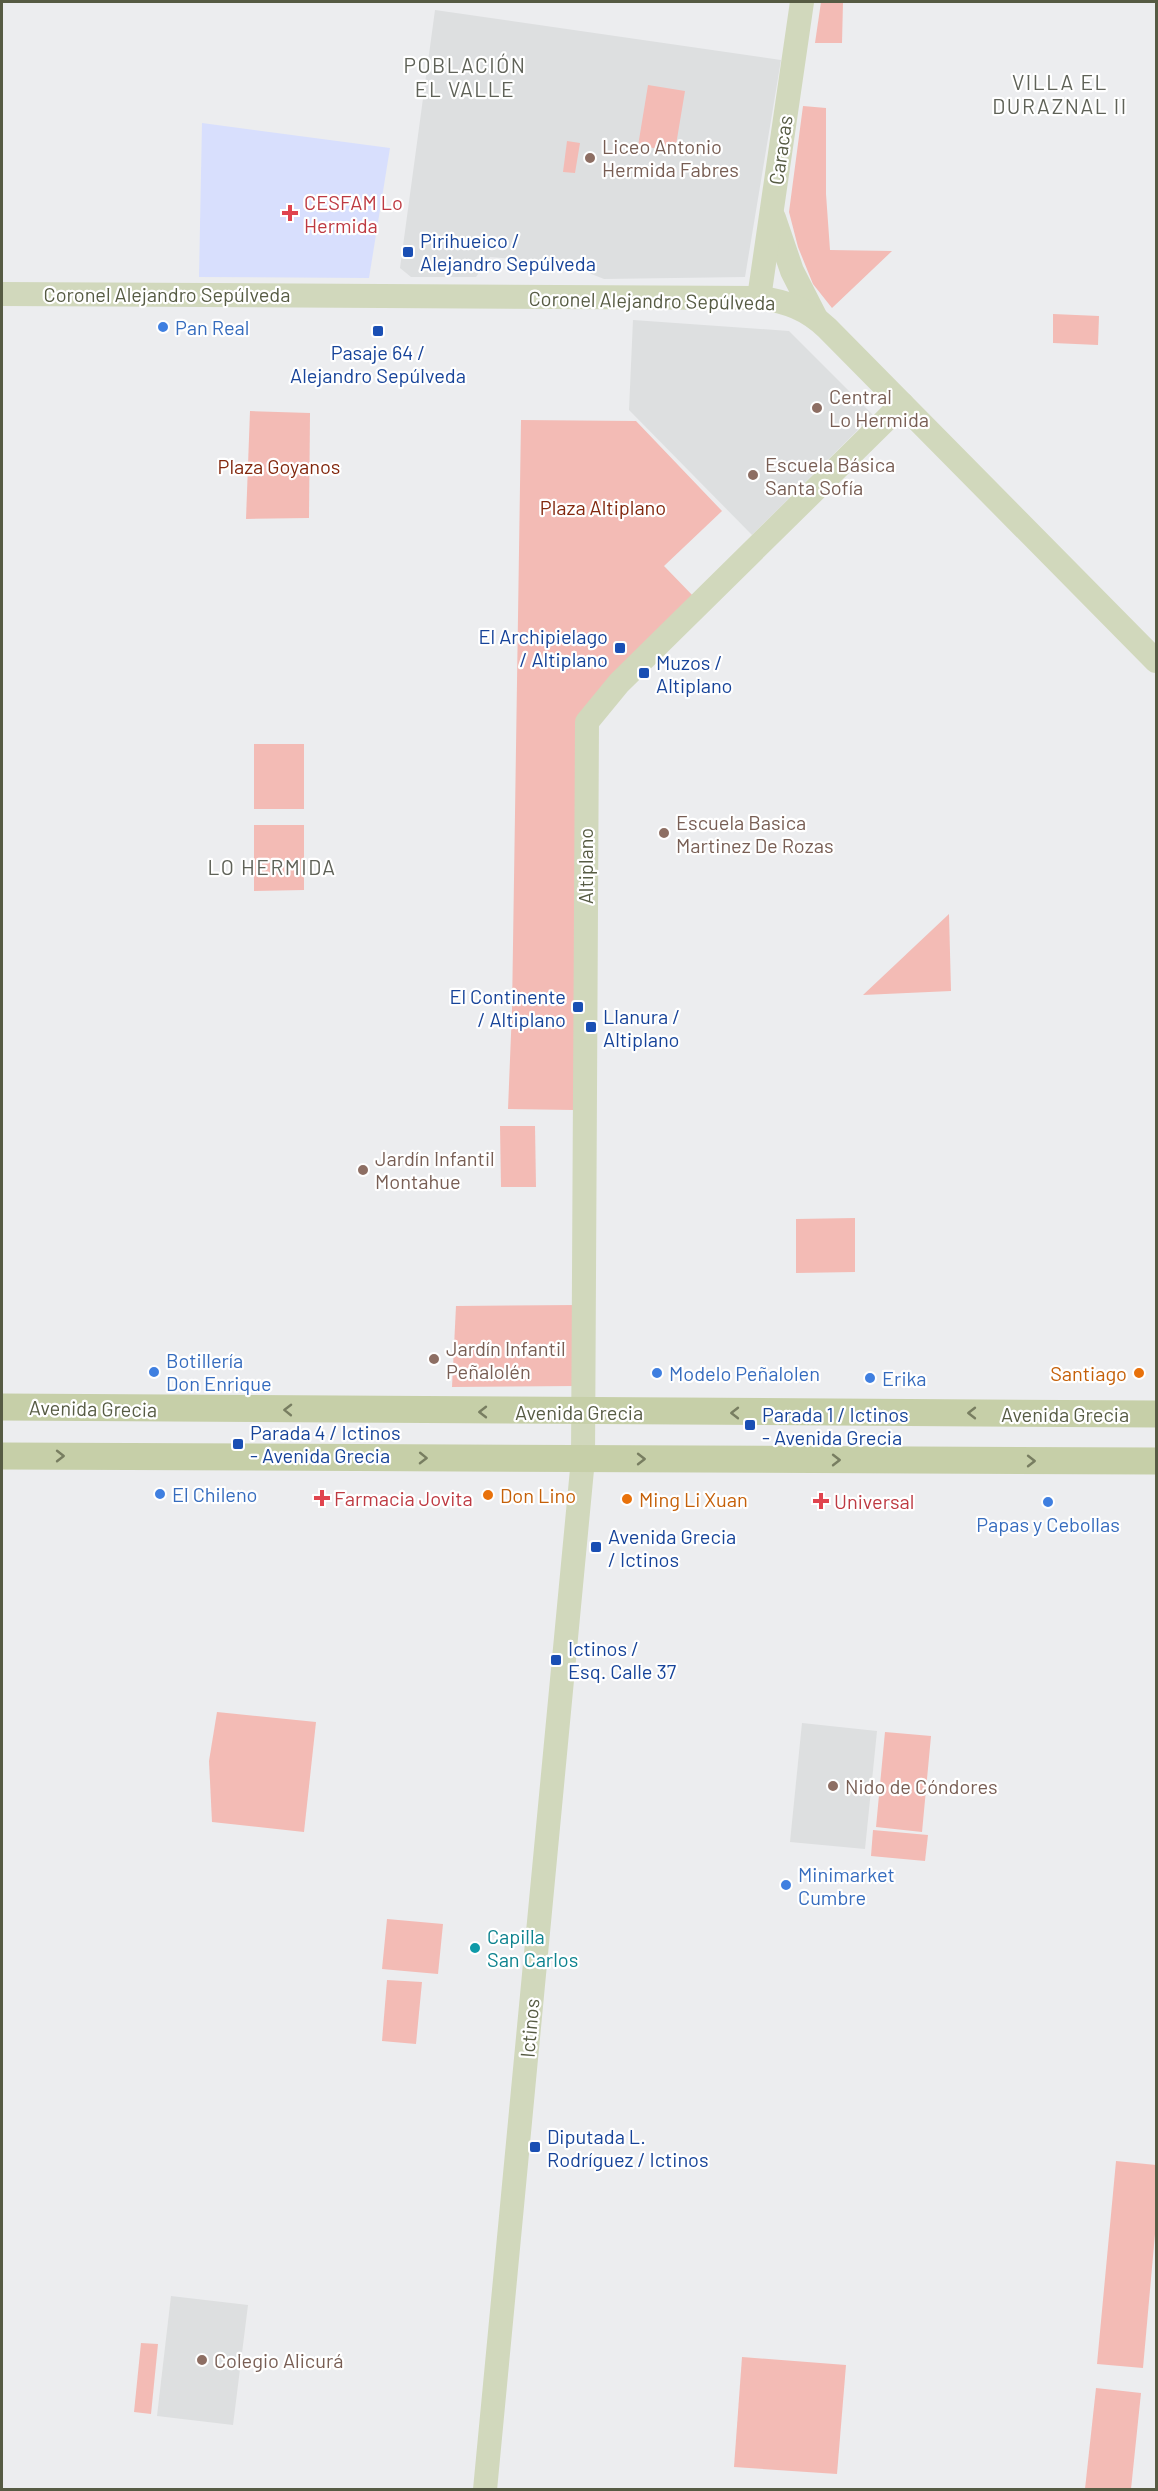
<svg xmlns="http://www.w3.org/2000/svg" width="1158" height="2491" font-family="Barlow,sans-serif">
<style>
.education{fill:#dddfe0}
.medical{fill:#d8dffd}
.green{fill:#f3bbb5}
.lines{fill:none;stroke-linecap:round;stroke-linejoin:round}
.secondary{stroke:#d1d8bc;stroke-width:24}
.primary{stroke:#c6cfa8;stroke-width:27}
.oneway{stroke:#787e61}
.education-dot{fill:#8d6e63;stroke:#fff;stroke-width:2}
.health-dot{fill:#e0444e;stroke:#fff;stroke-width:2}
.transit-dot{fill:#1a4fb4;stroke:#fff;stroke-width:2}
.shop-dot{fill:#3f7fe0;stroke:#fff;stroke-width:2}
.food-dot{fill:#e8710a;stroke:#fff;stroke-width:2}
.culture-dot{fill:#0f9aa8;stroke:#fff;stroke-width:2}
.labels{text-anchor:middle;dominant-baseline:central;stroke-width:4.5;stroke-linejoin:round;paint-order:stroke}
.education-label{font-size:20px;fill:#785e54;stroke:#fff;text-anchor:start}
.street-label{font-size:20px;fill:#565b43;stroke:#fff}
.health-label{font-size:20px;fill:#be3a42;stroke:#fff;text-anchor:start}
.transit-label{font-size:20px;fill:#164399;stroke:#fff;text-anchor:start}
.shop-label{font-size:20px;fill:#366cbe;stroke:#fff;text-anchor:start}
.park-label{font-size:20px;fill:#82280e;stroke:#fff}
.food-label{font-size:20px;fill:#c56008;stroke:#fff;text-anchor:start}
.culture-label{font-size:20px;fill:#0d838f;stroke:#fff;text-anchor:start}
.neighbourhood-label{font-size:21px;letter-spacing:1.5px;fill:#5f6258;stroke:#fff}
</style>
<rect width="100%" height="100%" fill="#ecedef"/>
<g class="education">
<polygon points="435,10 781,60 745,277 604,279 566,264 490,257 476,277 411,277 400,268"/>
<polygon points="633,320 789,331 873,415 752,535 629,410"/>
<polygon points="802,1723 877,1731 865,1849 790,1842"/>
<polygon points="171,2296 248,2305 233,2425 157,2416"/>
</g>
<polygon class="medical" points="202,123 390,148 369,278 199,277"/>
<g class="green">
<polygon points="821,2 843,2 842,43 815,43"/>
<polygon points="648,85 685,91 675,151 638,146"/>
<polygon points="803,106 826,108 826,194 830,250 892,251 832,308 813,284 798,247 789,212"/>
<polygon points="567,141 580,143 575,173 563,172"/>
<polygon points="1053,314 1099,316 1098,345 1053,343"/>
<polygon points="250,411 310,413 309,518 246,519"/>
<polygon points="521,420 636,421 722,511 664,566 696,599 579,715 574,1110 508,1109 512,1010"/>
<rect x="254" y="744" width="50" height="65"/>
<polygon points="254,825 304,825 304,890 254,891"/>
<polygon points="949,914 951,991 863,995"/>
<polygon points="500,1126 535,1126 536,1187 501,1187"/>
<polygon points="855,1218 855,1272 796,1273 796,1219"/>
<polygon points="577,1305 576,1386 452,1387 456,1306"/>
<polygon points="217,1712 316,1722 304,1832 212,1822 209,1761"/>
<polygon points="885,1732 931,1736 922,1832 876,1827"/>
<polygon points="873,1830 928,1835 925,1861 871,1856"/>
<polygon points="387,1919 443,1924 438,1974 382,1969"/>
<polygon points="387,1980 422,1982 416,2044 382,2041"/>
<polygon points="1116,2161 1156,2165 1156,2223 1143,2368 1097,2364"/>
<polygon points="141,2343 158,2344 151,2414 134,2412"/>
<polygon points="742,2357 846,2365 837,2474 734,2467"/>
<polygon points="1096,2388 1141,2393 1131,2489 1085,2489"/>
</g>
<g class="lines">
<g class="secondary">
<polyline points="774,218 792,271 816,318"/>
<path d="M2 294 759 298C786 301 807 309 827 328L1156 661"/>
<polyline points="759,298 802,2"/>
<polyline points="485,2490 583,1459 587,722 619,683 902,404"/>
</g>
<g class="primary">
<polyline points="2,1407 1156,1414"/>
<polyline points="2,1456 1156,1461"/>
</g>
</g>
<defs><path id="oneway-chevron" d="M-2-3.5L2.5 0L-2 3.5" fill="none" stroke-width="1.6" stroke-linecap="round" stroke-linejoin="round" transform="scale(1.5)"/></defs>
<g class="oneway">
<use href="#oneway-chevron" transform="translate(288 1410) rotate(-179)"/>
<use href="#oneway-chevron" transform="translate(483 1412) rotate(-180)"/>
<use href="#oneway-chevron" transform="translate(735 1413) rotate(-180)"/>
<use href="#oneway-chevron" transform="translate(972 1413) rotate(-180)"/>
<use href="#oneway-chevron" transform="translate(60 1456)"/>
<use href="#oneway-chevron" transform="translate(423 1458) rotate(1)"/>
<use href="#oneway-chevron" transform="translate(641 1459)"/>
<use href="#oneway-chevron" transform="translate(836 1460)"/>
<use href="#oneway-chevron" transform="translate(1031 1461)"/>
</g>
<g class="education-dot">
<circle cx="590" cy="158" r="6"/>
<circle cx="817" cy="408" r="6"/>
<circle cx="753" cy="475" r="6"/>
<circle cx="664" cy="833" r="6"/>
<circle cx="363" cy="1170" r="6"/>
<circle cx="434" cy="1359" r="6"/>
<circle cx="833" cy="1786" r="6"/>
<circle cx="202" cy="2360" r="6"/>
</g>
<g class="health-dot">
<path d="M287 204h6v6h6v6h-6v6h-6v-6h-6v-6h6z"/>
<path d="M319 1489h6v6h6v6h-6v6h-6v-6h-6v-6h6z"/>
<path d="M818 1492h6v6h6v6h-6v6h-6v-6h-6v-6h6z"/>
</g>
<g class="transit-dot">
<rect x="402" y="246" width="12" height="12" rx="3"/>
<rect x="372" y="325" width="12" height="12" rx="3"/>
<rect x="614" y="642" width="12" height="12" rx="3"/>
<rect x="638" y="667" width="12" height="12" rx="3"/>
<rect x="572" y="1001" width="12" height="12" rx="3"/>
<rect x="585" y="1021" width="12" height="12" rx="3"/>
<rect x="744" y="1419" width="12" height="12" rx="3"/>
<rect x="232" y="1438" width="12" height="12" rx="3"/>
<rect x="590" y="1541" width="12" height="12" rx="3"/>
<rect x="550" y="1654" width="12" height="12" rx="3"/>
<rect x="529" y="2141" width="12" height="12" rx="3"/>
</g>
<g class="shop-dot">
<circle cx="163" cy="327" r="6"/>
<circle cx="154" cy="1372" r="6"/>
<circle cx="657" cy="1373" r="6"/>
<circle cx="870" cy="1378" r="6"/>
<circle cx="160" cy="1494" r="6"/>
<circle cx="1048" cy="1502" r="6"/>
<circle cx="786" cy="1885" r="6"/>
</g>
<g class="food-dot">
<circle cx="1139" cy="1373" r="6"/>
<circle cx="488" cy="1495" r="6"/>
<circle cx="627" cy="1499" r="6"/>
</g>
<circle class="culture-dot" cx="475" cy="1948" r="6"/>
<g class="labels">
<g class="education-label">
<text x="602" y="146">Liceo Antonio<tspan x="602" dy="23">Hermida Fabres</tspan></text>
<text x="829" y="396">Central<tspan x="829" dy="23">Lo Hermida</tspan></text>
<text x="765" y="464">Escuela Básica<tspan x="765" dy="23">Santa Sofía</tspan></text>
<text x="676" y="822">Escuela Basica<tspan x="676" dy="23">Martinez De Rozas</tspan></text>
<text x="375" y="1158">Jardín Infantil<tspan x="375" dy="23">Montahue</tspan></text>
<text x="446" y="1348">Jardín Infantil<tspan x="446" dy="23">Peñalolén</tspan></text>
<text x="845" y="1786">Nido de Cóndores</text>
<text x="214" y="2360">Colegio Alicurá</text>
</g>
<g class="street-label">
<text transform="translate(780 150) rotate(-82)">Caracas</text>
<text x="167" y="294">Coronel Alejandro Sepúlveda</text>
<text transform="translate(652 300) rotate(1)">Coronel Alejandro Sepúlveda</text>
<text transform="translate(585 866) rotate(-90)">Altiplano</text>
<text transform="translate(93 1408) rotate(1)">Avenida Grecia</text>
<text x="579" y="1412">Avenida Grecia</text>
<text x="1065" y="1414">Avenida Grecia</text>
<text transform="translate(529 2028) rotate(-85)">Ictinos</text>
</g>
<g class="health-label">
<text x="304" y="202">CESFAM Lo<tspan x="304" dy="23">Hermida</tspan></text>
<text x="334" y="1498">Farmacia Jovita</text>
<text x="834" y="1501">Universal</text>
</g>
<g class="transit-label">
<text x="420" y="240">Pirihueico /<tspan x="420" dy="23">Alejandro Sepúlveda</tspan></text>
<text x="378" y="352" text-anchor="middle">Pasaje 64 /<tspan x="378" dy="23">Alejandro Sepúlveda</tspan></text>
<text x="608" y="636" text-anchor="end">El Archipielago<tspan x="608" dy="23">/ Altiplano</tspan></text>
<text x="656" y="662">Muzos /<tspan x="656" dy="23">Altiplano</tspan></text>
<text x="566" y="996" text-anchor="end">El Continente<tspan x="566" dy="23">/ Altiplano</tspan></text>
<text x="603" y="1016">Llanura /<tspan x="603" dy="23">Altiplano</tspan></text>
<text x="762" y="1414">Parada 1 / Ictinos<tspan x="762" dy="23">- Avenida Grecia</tspan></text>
<text x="250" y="1432">Parada 4 / Ictinos<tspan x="250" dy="23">- Avenida Grecia</tspan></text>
<text x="608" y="1536">Avenida Grecia<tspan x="608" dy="23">/ Ictinos</tspan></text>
<text x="568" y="1648">Ictinos /<tspan x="568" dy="23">Esq. Calle 37</tspan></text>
<text x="547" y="2136">Diputada L.<tspan x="547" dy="23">Rodríguez / Ictinos</tspan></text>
</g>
<g class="shop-label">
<text x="175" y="327">Pan Real</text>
<text x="166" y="1360">Botillería<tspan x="166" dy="23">Don Enrique</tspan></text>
<text x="669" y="1373">Modelo Peñalolen</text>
<text x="882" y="1378">Erika</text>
<text x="172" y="1494">El Chileno</text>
<text x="1048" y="1524" text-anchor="middle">Papas y Cebollas</text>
<text x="798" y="1874">Minimarket<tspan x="798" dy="23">Cumbre</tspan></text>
</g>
<g class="park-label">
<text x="279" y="466">Plaza Goyanos</text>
<text x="603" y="507">Plaza Altiplano</text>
</g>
<g class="food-label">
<text x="1127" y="1373" text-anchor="end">Santiago</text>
<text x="500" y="1495">Don Lino</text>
<text x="639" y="1499">Ming Li Xuan</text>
</g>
<g class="culture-label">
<text x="487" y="1936">Capilla<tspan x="487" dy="23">San Carlos</tspan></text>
</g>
<g class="neighbourhood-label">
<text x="465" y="64">POBLACIÓN<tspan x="465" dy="24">EL VALLE</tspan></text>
<text x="1060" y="81">VILLA EL<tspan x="1060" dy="24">DURAZNAL II</tspan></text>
<text x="272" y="866">LO HERMIDA</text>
</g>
</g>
<rect width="1158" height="2491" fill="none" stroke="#565b43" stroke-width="6"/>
</svg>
